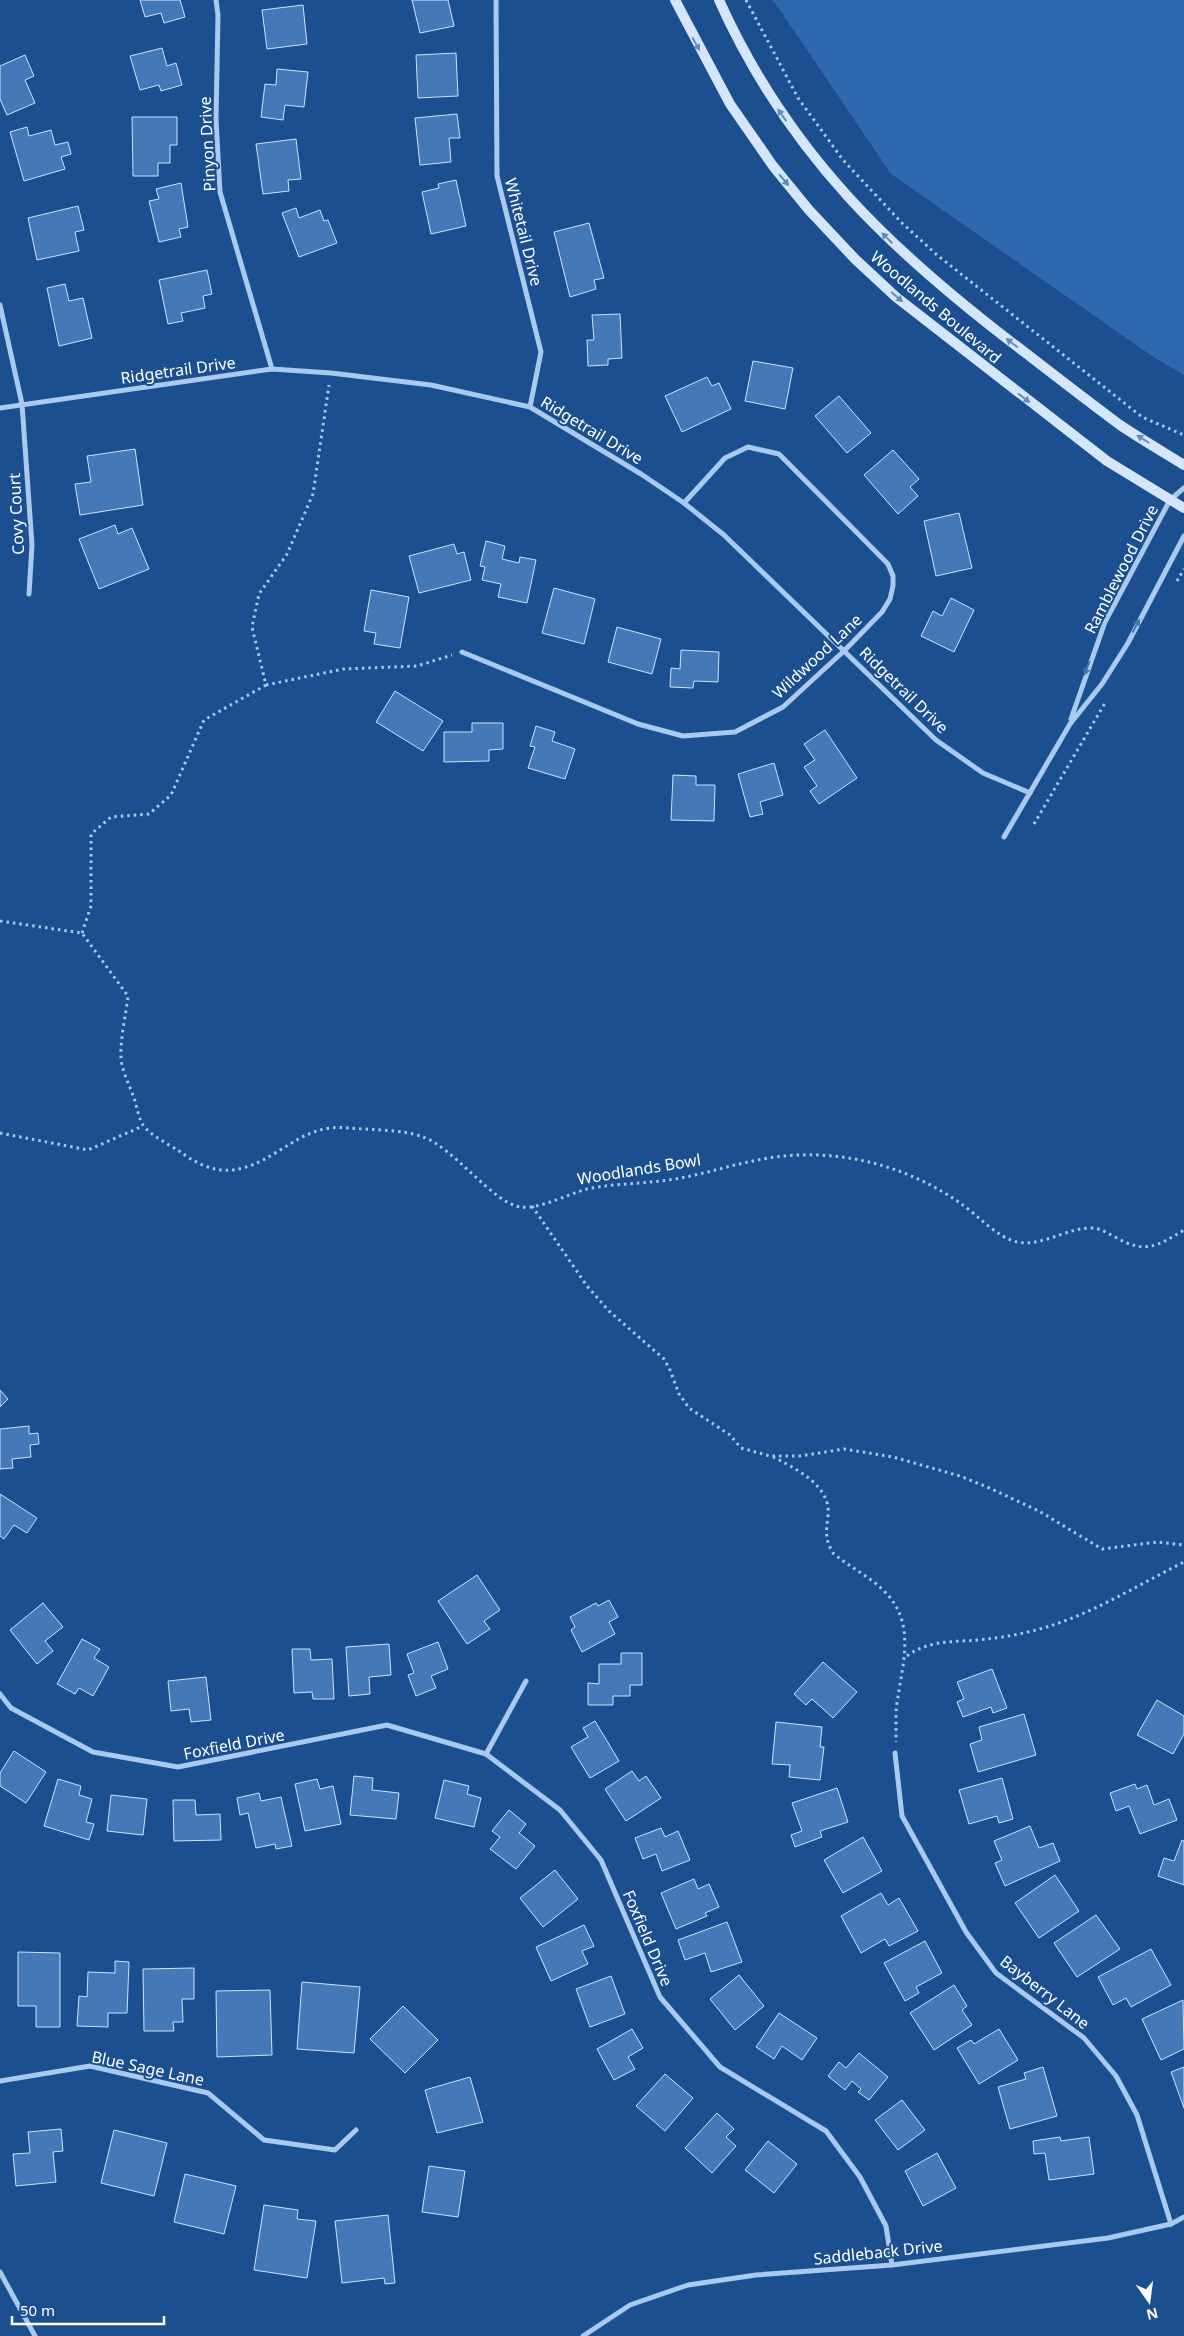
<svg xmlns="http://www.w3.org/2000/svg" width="1184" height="2336" font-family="'Noto Sans',sans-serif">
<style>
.green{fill:#2e69ad}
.building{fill:#4478b7;stroke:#cfe3fa}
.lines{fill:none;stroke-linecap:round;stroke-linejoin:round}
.path{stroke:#a9c9ee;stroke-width:3;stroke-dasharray:2.5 4;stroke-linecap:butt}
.street{stroke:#a9c9ee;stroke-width:5}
.secondary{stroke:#d6e6fa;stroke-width:10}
.oneway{fill:#668bba}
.oneway2{fill:#4674ac}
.labels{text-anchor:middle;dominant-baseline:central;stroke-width:4;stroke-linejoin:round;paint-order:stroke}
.street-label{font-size:16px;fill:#fff;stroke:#1b4f8f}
</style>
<rect width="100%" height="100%" fill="#1b4f8f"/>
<polygon class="green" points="773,0 1184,0 1184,375 1152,356 891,174"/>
<g class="building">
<polygon points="140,0 180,0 185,17 164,23 161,13 145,17"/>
<polygon points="412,0 448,0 454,26 420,33"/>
<polygon points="303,5 307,44 267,49 262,10"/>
<polygon points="162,48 167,66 176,63 182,85 161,91 159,85 140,90 130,56"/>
<polygon points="456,53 458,96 418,98 416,55"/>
<polygon points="25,55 34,76 25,80 35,103 7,115 0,99 0,66"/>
<polygon points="277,69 308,72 304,107 285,105 283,120 261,117 265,84 276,85"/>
<polygon points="457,114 460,138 449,138 451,162 420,165 415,118"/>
<polygon points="132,117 177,117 177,145 170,145 170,163 158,163 158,176 133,176"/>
<polygon points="27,127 29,136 51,130 55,145 68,142 71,154 61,157 65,169 24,181 10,132"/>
<polygon points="296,139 301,179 288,180 289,191 263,194 256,144"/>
<polygon points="456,180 466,226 431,234 422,192 439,188 438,184"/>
<polygon points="181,183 188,227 179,229 181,237 159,242 149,201 159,199 156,189"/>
<polygon points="78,206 84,230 75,232 79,251 37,260 28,218"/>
<polygon points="296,208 299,218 320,210 324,221 328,220 337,243 299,257 282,213"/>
<polygon points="589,223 604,278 594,280 596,289 570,297 554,232"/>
<polygon points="207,270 212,294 203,296 205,308 181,313 183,321 168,324 159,280"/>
<polygon points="65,284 69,301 83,298 92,338 59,346 47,288"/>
<polygon points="620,314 622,358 608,359 608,365 588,366 587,340 594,340 592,315"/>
<polygon points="753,361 793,368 785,409 745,401"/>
<polygon points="707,377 712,386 719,383 731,409 682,432 665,396"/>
<polygon points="839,396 871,433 847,453 815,416"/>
<polygon points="135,449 143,505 80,515 75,484 91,482 87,456"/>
<polygon points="893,450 919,479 910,487 918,496 898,514 864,475"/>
<polygon points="959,513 972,568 936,576 924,521"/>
<polygon points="115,525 118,534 132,528 149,569 99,589 79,539"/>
<polygon points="486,541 505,546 502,559 519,563 520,557 536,560 527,603 498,597 501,584 482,580 485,567 480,566"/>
<polygon points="454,544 457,554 464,552 471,580 419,593 409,556"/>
<polygon points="554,588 595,599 584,644 542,633"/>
<polygon points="371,590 409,597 400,648 374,644 376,633 364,631"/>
<polygon points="951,598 974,610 954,652 921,636 933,611 942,616"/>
<polygon points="617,627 661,639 652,674 608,662"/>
<polygon points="681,650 719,652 718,682 694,681 693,688 670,687 671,668 680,669"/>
<polygon points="395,691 443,721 423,751 376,722"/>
<polygon points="472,723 503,723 503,749 489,750 489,761 444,762 444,732 472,732"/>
<polygon points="536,726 555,732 552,741 575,749 565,779 528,768 535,747 530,746"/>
<polygon points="825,730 857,778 819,804 810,791 817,786 804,767 815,760 804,744"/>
<polygon points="774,763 783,795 760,802 763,814 750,817 738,774"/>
<polygon points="673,775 696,776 696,785 715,785 714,821 671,820"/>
<polygon points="0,1390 8,1399 0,1407"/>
<polygon points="29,1426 29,1434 38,1433 39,1444 30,1445 31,1457 12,1459 13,1468 0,1469 0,1429"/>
<polygon points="0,1494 37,1518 27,1533 14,1525 4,1539 0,1536"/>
<polygon points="477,1575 500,1610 484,1621 490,1629 467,1644 438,1601"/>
<polygon points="609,1600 618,1617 609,1622 615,1634 582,1652 571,1630 575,1627 570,1617 596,1603 598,1606"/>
<polygon points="43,1603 63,1627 45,1641 53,1651 37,1664 10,1630"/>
<polygon points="82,1639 100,1649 94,1658 109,1667 93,1696 79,1688 75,1694 57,1684"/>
<polygon points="438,1642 448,1669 431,1676 436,1688 416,1696 408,1675 414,1673 407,1654"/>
<polygon points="389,1644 391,1675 369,1677 370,1694 349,1696 346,1647"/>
<polygon points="292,1649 310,1649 311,1660 332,1659 334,1699 313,1699 312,1692 294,1693"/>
<polygon points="621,1653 642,1653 642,1685 630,1685 630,1696 613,1696 613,1705 588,1705 588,1683 599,1684 599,1664 621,1664"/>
<polygon points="823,1662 857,1692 833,1718 812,1699 806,1705 794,1694"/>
<polygon points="992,1669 1007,1708 993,1713 991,1707 963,1717 957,1702 964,1699 957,1682"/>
<polygon points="206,1677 211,1720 191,1722 189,1709 171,1711 168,1681"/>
<polygon points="1157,1700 1184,1716 1184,1734 1173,1754 1137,1735"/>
<polygon points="1024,1714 1036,1755 978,1772 970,1744 982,1740 979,1727"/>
<polygon points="595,1721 619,1761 590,1778 571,1747 588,1737 583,1728"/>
<polygon points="776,1722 822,1727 820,1747 824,1747 820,1780 789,1777 790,1765 772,1764"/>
<polygon points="14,1751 46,1772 26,1803 0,1786 0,1773"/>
<polygon points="632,1771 639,1781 646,1776 661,1798 626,1821 605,1789"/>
<polygon points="354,1776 373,1778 372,1790 399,1793 396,1819 350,1815"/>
<polygon points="1002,1778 1013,1819 999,1823 997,1816 969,1824 959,1790"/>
<polygon points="58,1779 81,1786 79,1795 92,1799 86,1822 94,1824 89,1840 44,1826"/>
<polygon points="317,1779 320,1789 333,1786 341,1824 305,1831 295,1784"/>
<polygon points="444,1780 469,1786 467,1794 481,1798 474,1827 435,1818"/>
<polygon points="1135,1784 1137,1789 1147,1785 1154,1805 1169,1799 1177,1820 1140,1834 1129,1806 1116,1811 1110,1793"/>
<polygon points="837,1788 848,1822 820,1831 822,1837 795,1847 791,1835 802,1831 792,1803"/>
<polygon points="259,1793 261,1801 281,1797 292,1846 276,1849 275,1844 256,1848 248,1813 240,1815 237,1798"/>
<polygon points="111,1795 147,1799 143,1835 107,1831"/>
<polygon points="173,1800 195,1800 196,1815 220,1814 221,1840 174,1841"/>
<polygon points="509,1810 526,1824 519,1833 535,1846 516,1869 490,1849 500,1837 492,1831"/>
<polygon points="1030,1826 1039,1848 1053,1843 1060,1861 1005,1886 995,1863 1002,1860 994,1841"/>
<polygon points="661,1828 665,1837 678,1831 690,1860 662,1871 656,1854 643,1859 635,1838"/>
<polygon points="863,1837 882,1871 843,1893 824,1860"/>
<polygon points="1182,1840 1184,1841 1184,1885 1158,1876 1164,1858 1174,1861"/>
<polygon points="555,1870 578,1899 543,1927 520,1898"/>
<polygon points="1055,1875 1079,1911 1039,1938 1015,1903"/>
<polygon points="694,1879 698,1889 709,1884 719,1907 705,1913 707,1916 676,1929 661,1893"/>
<polygon points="881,1893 888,1905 899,1898 918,1931 889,1946 885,1939 861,1953 841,1916"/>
<polygon points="1096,1915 1120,1949 1077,1977 1054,1943"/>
<polygon points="727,1922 742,1962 711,1972 705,1953 685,1960 678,1940"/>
<polygon points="584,1925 594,1946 582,1951 588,1964 551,1981 536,1947"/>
<polygon points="925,1941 942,1973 916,1987 919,1993 905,2001 884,1963"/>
<polygon points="1151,1949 1171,1985 1131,2007 1126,1998 1113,2005 1098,1977"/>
<polygon points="18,1952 60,1953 60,2027 36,2027 36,2006 18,2006"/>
<polygon points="115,1961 129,1962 127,2013 108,2013 108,2027 77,2026 79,1996 87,1997 88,1972 115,1973"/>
<polygon points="194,1968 194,1999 182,1999 183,2022 173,2022 174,2031 144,2031 143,1969"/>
<polygon points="739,1975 764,2006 735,2030 710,1999"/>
<polygon points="611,1976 625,2014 590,2027 576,1989"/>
<polygon points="302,1982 360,1987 354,2053 297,2049"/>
<polygon points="954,1985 967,2006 962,2010 972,2025 934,2050 910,2013"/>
<polygon points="270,1990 272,2055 217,2057 216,1991"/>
<polygon points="1183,2000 1184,2049 1161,2060 1142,2019"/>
<polygon points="403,2006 438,2040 405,2073 370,2039"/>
<polygon points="779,2013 817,2038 802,2060 782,2046 774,2059 756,2047"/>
<polygon points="632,2029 643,2048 628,2057 635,2069 614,2080 597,2049"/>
<polygon points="999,2029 1018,2060 979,2084 957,2048 971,2040 974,2044"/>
<polygon points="859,2053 888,2077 869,2100 858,2092 861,2089 852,2081 845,2090 828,2076 839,2062 846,2068"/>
<polygon points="1043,2067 1057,2116 1010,2129 998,2087 1026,2079 1024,2073"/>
<polygon points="1184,2067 1184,2108 1171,2072"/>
<polygon points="665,2074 693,2098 665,2131 636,2106"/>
<polygon points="470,2077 483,2122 437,2133 425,2090"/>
<polygon points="902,2100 925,2130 898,2150 875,2120"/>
<polygon points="717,2113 734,2129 726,2137 736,2146 712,2173 685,2148"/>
<polygon points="61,2129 63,2151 53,2152 56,2182 16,2186 13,2154 30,2153 28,2132"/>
<polygon points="114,2130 167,2143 154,2196 101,2183"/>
<polygon points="1060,2137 1061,2141 1089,2137 1094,2174 1049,2180 1045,2153 1034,2154 1033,2141"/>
<polygon points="768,2141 797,2164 774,2193 745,2170"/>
<polygon points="937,2153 956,2188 923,2206 905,2171"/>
<polygon points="429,2166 465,2171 458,2217 422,2212"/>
<polygon points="185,2174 236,2186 224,2234 174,2222"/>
<polygon points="264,2205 298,2210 297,2219 316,2221 307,2278 254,2270"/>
<polygon points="388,2215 395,2283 385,2284 384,2278 342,2283 335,2221"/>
</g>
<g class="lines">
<g class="path">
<polyline points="746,0 798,98 843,160 902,223 937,255 1142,417 1184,435"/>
<polyline points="1177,581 1184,569"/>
<polyline points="266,685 343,669 417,666 452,655"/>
<polyline points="1034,824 1105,703"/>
<path d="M0 921 82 933 128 996C126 1015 118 1048 122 1065 125 1077 131 1089 135 1101 137 1108 139 1119 143 1125 150 1135 168 1144 179 1151 198 1165 219 1175 243 1168 282 1157 303 1123 348 1128 370 1130 402 1129 423 1137 453 1147 493 1203 520 1207 538 1210 568 1194 587 1189 616 1183 645 1184 675 1179 716 1172 756 1156 799 1155 856 1153 913 1170 960 1203 978 1215 996 1237 1017 1242 1042 1247 1066 1228 1091 1228 1100 1228 1107 1233 1115 1237 1145 1254 1156 1247 1184 1230"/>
<polyline points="82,933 91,906 91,834 111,817 149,814 171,795 204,720 266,685 252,627 259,594 287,554 313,494 329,385"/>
<polyline points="0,1133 88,1150 143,1126"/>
<polyline points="532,1206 587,1286 609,1311 664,1359 670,1370 679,1394 689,1408 730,1435 741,1448 770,1456 800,1456 844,1449 893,1457 960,1476 987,1487 1039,1511 1102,1549 1157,1542 1184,1545"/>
<path d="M773 1457C795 1468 832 1486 828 1516 826 1531 825 1540 833 1553 848 1566 867 1575 882 1589 920 1624 900 1669 896 1712 896 1722 896 1732 896 1742"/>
<path d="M907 1656C931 1638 959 1643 987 1639 1007 1637 1031 1632 1050 1626 1097 1611 1140 1584 1184 1562"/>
</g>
<g class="street">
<polyline points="216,0 218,15 216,119 220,192 272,369"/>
<polyline points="496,0 497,176 541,352 530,407"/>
<polyline points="0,305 22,404 32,545 29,594"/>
<polyline points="0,408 272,369 331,373 431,385 530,407 641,474 684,503 724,535 936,740 983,773 1030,793"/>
<polyline points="462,652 638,724 683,736 735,732 783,707 845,650 882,612 890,599 893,586 893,576 888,564 779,454 748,447 725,458 684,503"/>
<polyline points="1071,719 1105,622 1170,500 1184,488"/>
<polyline points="1004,837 1070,724 1102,684 1128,643 1184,536"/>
<polyline points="0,1694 11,1708 93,1752 178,1767 387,1725 486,1754 560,1810 601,1860 660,1997 720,2067 826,2131 860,2177 886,2226 892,2265"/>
<polyline points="895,1753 902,1816 966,1932 996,1973 1084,2038 1116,2076 1137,2115 1171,2224"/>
<polyline points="486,1754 526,1681"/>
<polyline points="0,2081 90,2066 208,2093 264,2140 335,2150 356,2130"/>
<polyline points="0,2272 35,2336"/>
<polyline points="583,2336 630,2305 688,2285 756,2275 892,2265 1108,2238 1171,2224 1184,2217"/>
</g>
<g class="secondary">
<polyline points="675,0 730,104 773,166 809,210 855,259 896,297 1107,461 1184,508"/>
<path d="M719 0C789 156 893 253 1027 354 1058 378 1089 402 1120 425 1141 439 1163 452 1184 465"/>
</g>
</g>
<defs><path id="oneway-solid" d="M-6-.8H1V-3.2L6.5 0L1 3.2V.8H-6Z" transform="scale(1.25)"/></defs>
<g class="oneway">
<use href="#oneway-solid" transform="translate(696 44) rotate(61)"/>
<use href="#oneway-solid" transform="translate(782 115) rotate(-125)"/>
<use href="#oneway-solid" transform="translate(784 180) rotate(50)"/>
<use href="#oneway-solid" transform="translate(887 238) rotate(-136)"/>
<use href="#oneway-solid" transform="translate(897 297) rotate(41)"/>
<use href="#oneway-solid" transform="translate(1012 343) rotate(-143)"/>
<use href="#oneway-solid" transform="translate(1024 398) rotate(37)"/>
<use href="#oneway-solid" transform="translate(1143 439) rotate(-148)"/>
</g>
<g class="oneway2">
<use href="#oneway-solid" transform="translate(1136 626) rotate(-62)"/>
<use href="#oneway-solid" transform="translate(1087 668) rotate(110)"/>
</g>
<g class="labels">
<g class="street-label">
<text transform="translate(207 144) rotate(-93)">Pinyon Drive</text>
<text transform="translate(524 232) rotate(76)">Whitetail Drive</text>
<text transform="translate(936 307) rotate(40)">Woodlands Boulevard</text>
<text transform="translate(178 370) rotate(-8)">Ridgetrail Drive</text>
<text transform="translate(592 430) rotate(31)">Ridgetrail Drive</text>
<text transform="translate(16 514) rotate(-93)">Covy Court</text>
<text transform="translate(1121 569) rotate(-63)">Ramblewood Drive</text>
<text transform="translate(817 656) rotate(-43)">Wildwood Lane</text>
<text transform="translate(904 690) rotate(44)">Ridgetrail Drive</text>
<text transform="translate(639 1169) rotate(-9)">Woodlands Bowl</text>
<text transform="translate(234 1744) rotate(-11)">Foxfield Drive</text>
<text transform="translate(648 1938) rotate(67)">Foxfield Drive</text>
<text transform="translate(1045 1992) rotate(38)">Bayberry Lane</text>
<text transform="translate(148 2068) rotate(12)">Blue Sage Lane</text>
<text transform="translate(878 2252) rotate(-6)">Saddleback Drive</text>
</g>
</g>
<g transform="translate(1149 2301) rotate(166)" stroke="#1b4f8f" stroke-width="4" paint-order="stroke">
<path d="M0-4L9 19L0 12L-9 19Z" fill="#ffffff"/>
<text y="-8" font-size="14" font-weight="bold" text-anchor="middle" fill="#ffffff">N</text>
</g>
<path d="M12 2316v8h152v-8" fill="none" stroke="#ffffff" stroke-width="2.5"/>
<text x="20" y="2316" font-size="15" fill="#ffffff" stroke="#1b4f8f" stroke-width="4" paint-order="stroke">50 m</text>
</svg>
